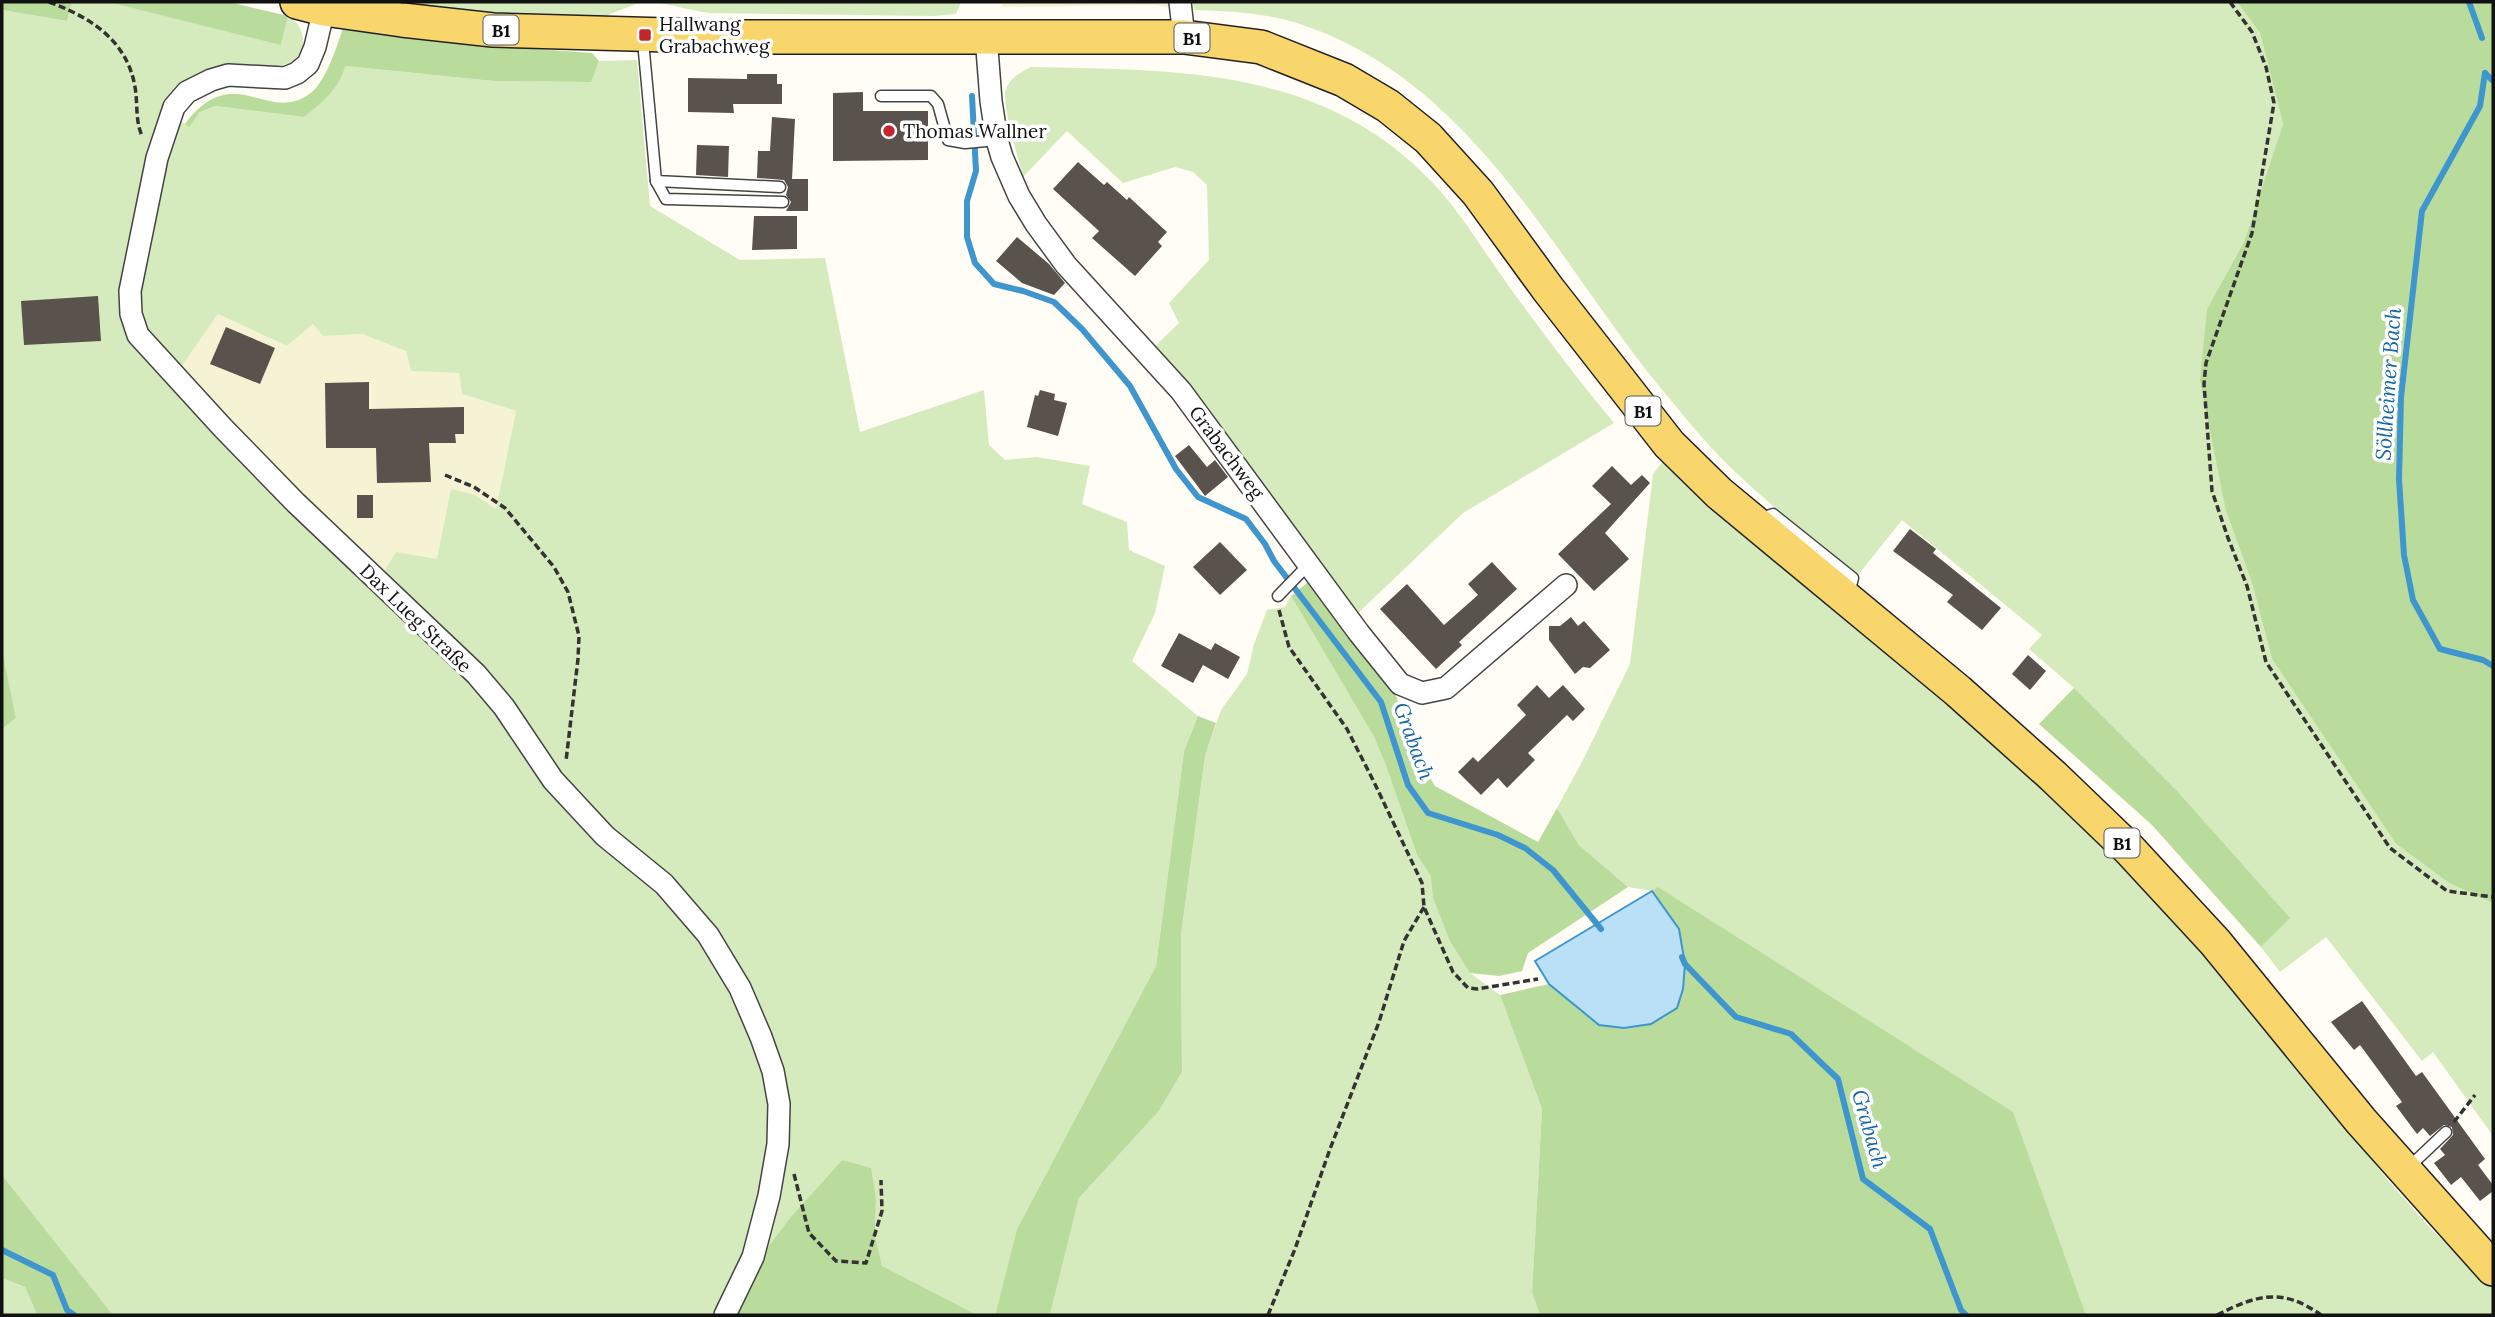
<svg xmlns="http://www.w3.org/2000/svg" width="2495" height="1317" font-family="Lora,serif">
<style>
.farmland{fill:#f6f3d4}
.green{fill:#d5ebbd;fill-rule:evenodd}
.forest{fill:#b9dc9c}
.water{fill:#b9e0f7;stroke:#3f96cf;stroke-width:2}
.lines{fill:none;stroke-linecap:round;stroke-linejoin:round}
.stream{stroke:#3f96cf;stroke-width:6}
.building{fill:#5a524d}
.lane-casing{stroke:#444;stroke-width:13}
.street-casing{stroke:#444;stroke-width:24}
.primary-casing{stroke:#222;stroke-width:36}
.path{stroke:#333;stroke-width:3.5;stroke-dasharray:7 3.5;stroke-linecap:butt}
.lane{stroke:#fff;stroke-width:10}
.street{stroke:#fff;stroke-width:21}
.primary{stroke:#f9d66b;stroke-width:33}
.poi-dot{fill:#c4262e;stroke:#fff;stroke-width:2.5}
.labels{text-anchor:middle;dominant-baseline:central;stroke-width:7;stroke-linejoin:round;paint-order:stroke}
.shield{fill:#fff;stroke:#585858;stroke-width:2}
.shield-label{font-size:18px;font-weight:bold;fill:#111}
.poi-label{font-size:19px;fill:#111;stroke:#fff;text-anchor:start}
.street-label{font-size:19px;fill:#111;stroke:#fff}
.water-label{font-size:21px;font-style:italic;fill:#1768a6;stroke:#fff}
</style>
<rect width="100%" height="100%" fill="#fffdf5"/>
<g class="farmland">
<polygon points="1003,2 1192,2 1195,10 1153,5 1002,7"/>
<polygon points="218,314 287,346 313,324 323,336 362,334 406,351 411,371 459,373 462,394 516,411 496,510 475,495 437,559 374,587 170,383"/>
</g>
<g class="green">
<path d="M72 2H108L281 44 288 16C306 25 310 55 289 63 274 69 261 66 246 65 206 60 184 80 162 112L189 126 200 112 215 106 304 117 345 66 493 81 590 82 599 61 637 60 650 206 740 260 825 258 860 432 984 390 989 445 1005 460 1037 457 1090 466 1082 504 1127 522 1129 550 1165 566 1155 613 1132 661 1198 716 1184 751 1156 966 1017 1229 995 1315H977L882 1267 875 1235 876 1199 842 1160 789 1219 717 1315H113L2 1175V729L16 718 2 649V10L67 21ZM218 314 287 346 313 324 323 336 362 334 406 351 411 371 459 373 462 394 516 411 496 509 475 495 451 489 437 559 396 552 375 586 170 383Z"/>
<polygon points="351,2 641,2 608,15 570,21"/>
<path d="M650 2H961L956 14 933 16 709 13C688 10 671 4 650 2Z"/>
<path d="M1192 2H2237L2260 33 2283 124 2244 242 2207 309 2226 511 2252 583 2272 659 2396 844 2449 883 2493 903V1136L2433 1052 2422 1061 2326 937 2280 972 2261 947 2289 918 2074 688 2029 649 2042 635 1902 520 1858 575C1814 539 1769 505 1729 466 1704 442 1681 412 1659 386 1552 254 1472 81 1300 24 1267 13 1229 11 1195 10Z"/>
<path d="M1031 67C1177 70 1322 67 1431 181 1458 209 1479 244 1501 275 1537 326 1574 375 1614 423L1463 513 1355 616 1153 348 1179 323 1169 303 1209 260 1207 185 1193 172 1175 167 1123 183 1067 131 1023 177C1019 159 1001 104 1006 89 1011 77 1020 73 1031 67Z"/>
<polygon points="1664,460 1727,523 1932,690 2080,821 2195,944 2276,1040 2387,1179 2432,1230 2493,1287 2493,1315 2086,1315 2012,1112 1659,888 1652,891 1628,887 1579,845 1557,808 1583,760 1630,664 1653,474"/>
<polygon points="1291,596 1373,735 1385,763 1417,855 1432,876 1433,898 1470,973 1500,995 1542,1109 1532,1293 1540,1315 1050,1315 1079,1198 1159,1111 1182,1072 1181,935 1205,756 1221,710 1247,674 1254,644 1267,610 1285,607"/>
<polygon points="2,1278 25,1287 37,1315 2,1315"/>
</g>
<g class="forest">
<polygon points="2,2 72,2 67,21 2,10"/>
<polygon points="108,2 229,2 288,16 281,45"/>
<polygon points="2237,2 2493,2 2493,903 2449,883 2396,844 2272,659 2252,583 2226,511 2200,380 2207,309 2244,242 2283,124 2260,33"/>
<path d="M343 28 492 46 592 53 599 61 591 82 493 81 345 66C339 89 322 103 304 117L215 106 200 112 189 127 185 124C233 60 266 123 308 95 325 85 337 46 343 28Z"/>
<polygon points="1323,570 1394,690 1415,751 1435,786 1538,842 1557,808 1579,845 1628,887 1528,953 1522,971 1499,976 1470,973 1450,941 1433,898 1431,876 1417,855 1385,763 1373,735 1291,596"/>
<polygon points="2,649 16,718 2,729"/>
<polygon points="2074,688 2177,791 2290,918 2261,947 2152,825 2039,724"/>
<polygon points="1198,716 1216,723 1205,756 1181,935 1182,1072 1159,1111 1079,1198 1050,1315 995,1315 1017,1229 1156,966 1184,751"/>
<polygon points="1658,887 2013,1112 2086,1315 1540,1315 1532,1293 1542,1109 1500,995 1549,984 1599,1025 1683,989 1685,963 1679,929 1652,891"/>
<polygon points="842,1160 871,1168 876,1199 875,1235 882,1266 977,1315 717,1315 789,1219"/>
<polygon points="2,1175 113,1315 37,1315 25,1287 2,1278"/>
</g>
<polygon class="water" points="1652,891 1679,929 1685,964 1683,989 1677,1008 1651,1024 1624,1028 1599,1025 1549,984 1535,961"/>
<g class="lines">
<g class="stream">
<polyline points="2469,2 2482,38"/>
<polyline points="2485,73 2480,106 2422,211 2401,397 2399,479 2404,555 2413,600 2440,649 2483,660 2493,666"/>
<polyline points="2485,73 2493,81"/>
<polyline points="972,96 976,171 967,201 967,237 975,263 994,284 1023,291 1054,302 1082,329 1130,386 1176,469 1198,497 1246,519 1265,544 1274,561 1381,702 1408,785 1428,813 1498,835 1525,848 1553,870 1601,929"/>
<polyline points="1682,957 1685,964 1736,1017 1791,1034 1838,1079 1863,1179 1930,1229 1961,1310 1966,1315"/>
<polyline points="2,1250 53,1275 67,1310 74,1315"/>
</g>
</g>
<g class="building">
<polygon points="747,74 777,74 777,84 782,84 782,104 733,104 734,113 688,112 688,78 747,79"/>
<polygon points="863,92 863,111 928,111 928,160 833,161 833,93"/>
<polygon points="772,117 795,119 792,179 808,179 808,211 786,211 791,202 786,195 788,187 784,180 757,178 758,151 770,151"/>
<polygon points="697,145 729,146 728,177 696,175"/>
<polygon points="1078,162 1104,185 1107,182 1127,200 1129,197 1167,232 1158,242 1162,246 1135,276 1092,238 1099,231 1053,189"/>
<polygon points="754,216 797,216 797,249 752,250"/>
<polygon points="1017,237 1049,264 1065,283 1054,295 1022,283 996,261"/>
<polygon points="98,296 101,341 24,345 21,301"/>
<polygon points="226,327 275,348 260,384 210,364"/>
<polygon points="369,382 369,409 464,407 464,434 455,434 456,443 429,443 431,482 377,483 376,448 326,448 325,383"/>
<polygon points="1040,390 1055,394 1054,400 1067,403 1058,436 1027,427 1035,395 1038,396"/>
<polygon points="1189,445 1207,467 1215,460 1228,477 1205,496 1175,456"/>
<polygon points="1612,466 1631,485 1642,475 1650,483 1605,533 1629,559 1594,591 1558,554 1611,504 1592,486"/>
<rect x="357" y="495" width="16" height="23"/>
<polygon points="1910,529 1936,549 1933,553 2001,608 1982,630 1947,602 1953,595 1893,551"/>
<polygon points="1220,542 1247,570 1220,595 1193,567"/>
<polygon points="1492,562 1517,589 1459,642 1462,645 1436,669 1380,609 1407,584 1444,625 1478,595 1468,584"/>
<polygon points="1571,617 1578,626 1584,621 1610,650 1590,668 1583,667 1575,674 1549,640 1549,626 1560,626"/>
<polygon points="1179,633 1211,650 1215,643 1240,657 1228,679 1203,665 1193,683 1161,666"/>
<polygon points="2028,655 2046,671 2030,690 2012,674"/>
<polygon points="1537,685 1549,698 1563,685 1585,709 1573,721 1567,715 1528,753 1535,760 1507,788 1498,778 1481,795 1458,772 1473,757 1478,762 1526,715 1517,705"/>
<polygon points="2362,1001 2416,1076 2422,1072 2485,1159 2478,1165 2493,1185 2493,1191 2480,1201 2461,1177 2451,1185 2434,1163 2445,1155 2440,1149 2453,1135 2452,1127 2444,1125 2430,1136 2423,1128 2417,1134 2396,1106 2402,1102 2360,1045 2354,1050 2331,1022"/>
</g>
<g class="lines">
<defs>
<g id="lane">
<polyline points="644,38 644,52 656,181 780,187"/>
<polyline points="881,96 931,96 938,104 948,140 965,143 997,140"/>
<polyline points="656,181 666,199 783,202"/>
<polyline points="1759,519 1773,514 1853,578 1849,594"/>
<polyline points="1278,596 1309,564"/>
<polyline points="2409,1167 2446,1132"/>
</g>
<g id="street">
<polyline points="1180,2 1184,37"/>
<polyline points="324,9 315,47 308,64 297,73 285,78 228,75 211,80 187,92 174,107 157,158 130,291 131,314 138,335 223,428 296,503 476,674 504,707 553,780 605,836 664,884 708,935 740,988 761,1037 773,1071 779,1104 778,1144 769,1196 753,1257 725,1315"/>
<polyline points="986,36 991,101 997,140 1002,157 1019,196 1036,224 1066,265 1181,391 1359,633 1400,684 1422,693 1446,688 1566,585"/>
</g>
<polyline id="primary" points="297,2 324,9 402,20 493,30 738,37 1184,37 1261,47 1344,80 1388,106 1428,138 1478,193 1548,289 1669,444 1719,493 1958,691 2053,776 2129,849 2215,942 2361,1121 2493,1269"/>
</defs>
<use href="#lane" class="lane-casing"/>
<use href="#street" class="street-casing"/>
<use href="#primary" class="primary-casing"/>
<g class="path">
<path d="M49 2C90 17 127 40 135 87 138 104 135 120 142 136"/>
<polyline points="2230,2 2252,32 2266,67 2274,103 2252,233 2206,363 2204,384 2212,491 2228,538 2247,586 2266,662 2390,848 2447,891 2493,897"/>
<polyline points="445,475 474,487 505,508 554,567 568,592 579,636 578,659 566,761"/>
<polyline points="1279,610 1289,647 1347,729 1374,782 1422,883 1424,907 1453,972 1468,988 1477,989 1538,979"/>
<polyline points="2454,1122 2475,1095"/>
<polyline points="794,1174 809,1233 836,1261 866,1263 882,1211 881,1180"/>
<polyline points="1268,1315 1295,1249 1330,1149 1379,1022 1404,941 1424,907"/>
<path d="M2217 1315C2257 1295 2282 1287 2321 1315"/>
</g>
<use href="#lane" class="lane"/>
<use href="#street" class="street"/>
<use href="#primary" class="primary"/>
</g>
<g class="poi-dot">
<rect x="638" y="28" width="14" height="14" rx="3.5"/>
<circle cx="889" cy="131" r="7"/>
</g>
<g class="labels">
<g class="shield">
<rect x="483.5" y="15.5" width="35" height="29" rx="5"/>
<rect x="1174.5" y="23.5" width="35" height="29" rx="5"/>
<rect x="1625.5" y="396.5" width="35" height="29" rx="5"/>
<rect x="2104.5" y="828.5" width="35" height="29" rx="5"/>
</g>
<g class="shield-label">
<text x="501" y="30">B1</text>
<text x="1192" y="38">B1</text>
<text x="1643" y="411">B1</text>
<text x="2122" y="843">B1</text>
</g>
<g class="poi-label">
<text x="659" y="24">Hallwang<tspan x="659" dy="22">Grabachweg</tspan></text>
<text x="903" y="131">Thomas Wallner</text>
</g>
<g class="street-label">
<text transform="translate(1227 452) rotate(53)">Grabachweg</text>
<text transform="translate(416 618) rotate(44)">Dax Lueg Straße</text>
</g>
<g class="water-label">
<text transform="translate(2388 384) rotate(-86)">Söllheimer Bach</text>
<text transform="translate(1414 741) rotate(70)">Grabach</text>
<text transform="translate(1870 1129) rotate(74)">Grabach</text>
</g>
</g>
<rect width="2495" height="1317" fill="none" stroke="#111111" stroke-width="7"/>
</svg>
